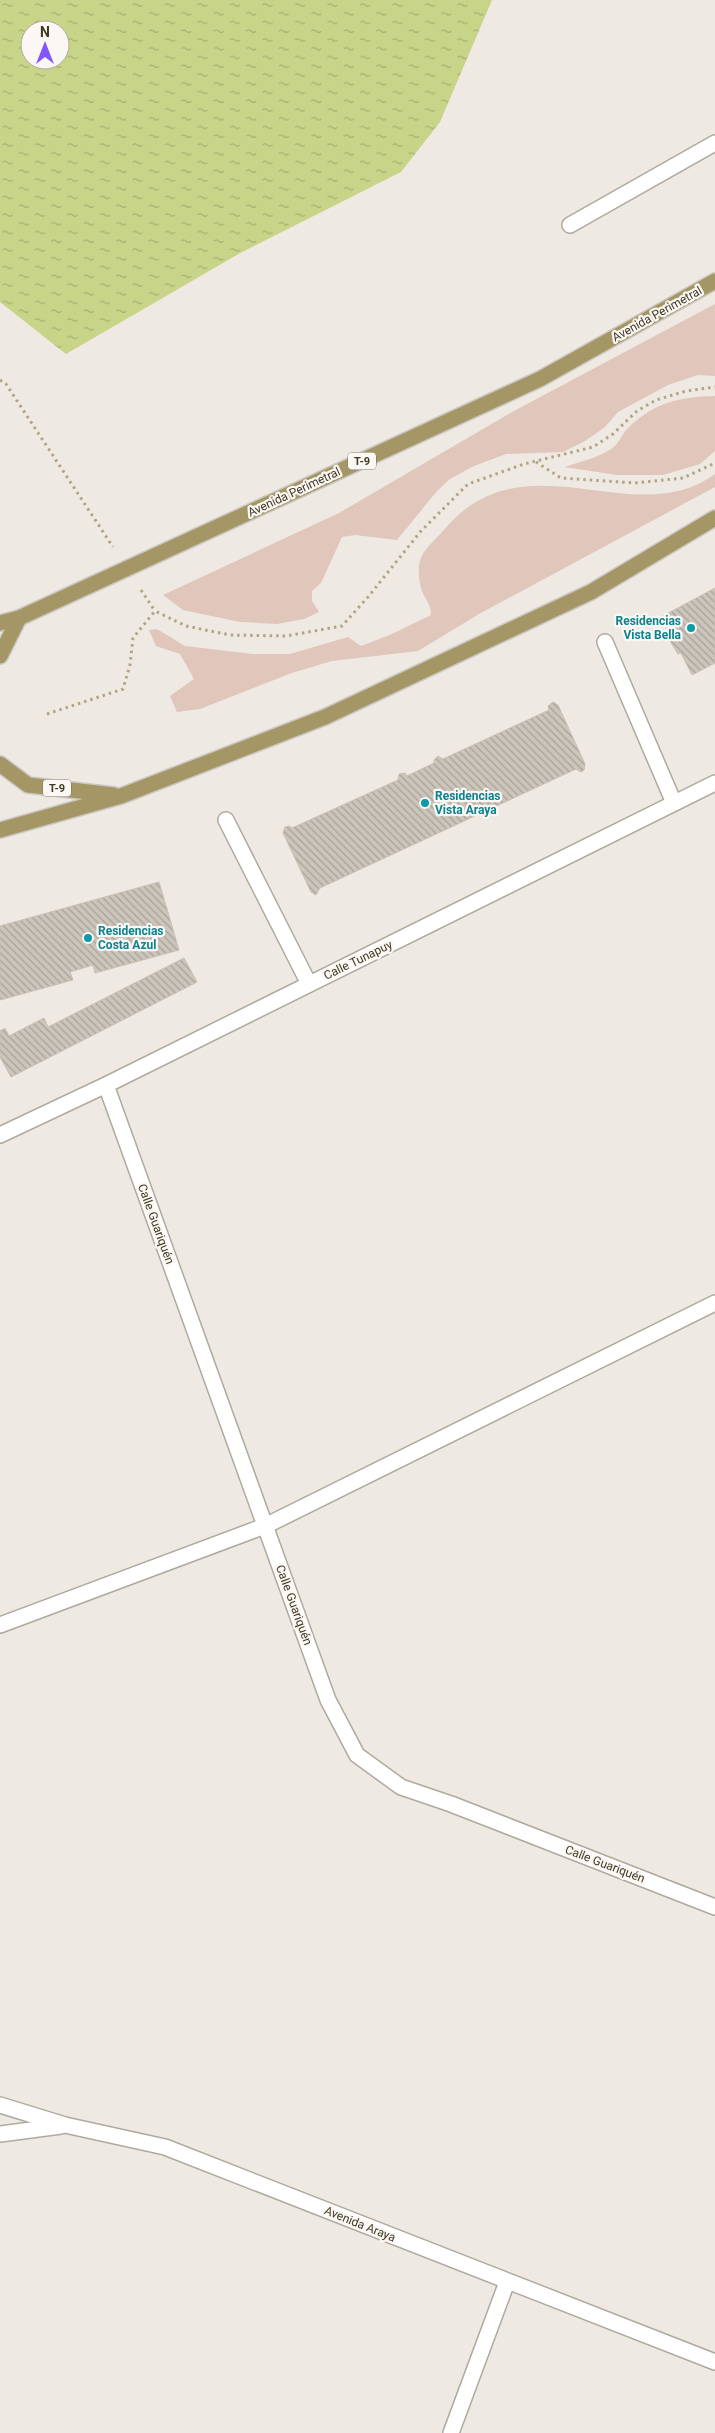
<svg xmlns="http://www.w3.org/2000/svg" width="715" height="2433" font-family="Roboto,sans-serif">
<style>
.green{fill:#e0c6bb}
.water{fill:url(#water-ripples);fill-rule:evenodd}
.building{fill:url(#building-back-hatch);stroke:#c8c0b5}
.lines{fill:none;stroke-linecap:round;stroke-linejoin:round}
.lane-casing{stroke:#afaa9e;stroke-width:18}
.street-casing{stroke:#afaa9e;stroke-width:18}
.primary-casing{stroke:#cac8c1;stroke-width:18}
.path{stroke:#b3a482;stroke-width:3;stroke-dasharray:2.5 4;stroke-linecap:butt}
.lane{stroke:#fff;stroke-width:15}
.street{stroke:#fff;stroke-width:15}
.primary{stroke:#a59666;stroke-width:15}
.culture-dot{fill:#0f9aa8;stroke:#faf7f4;stroke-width:2}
.labels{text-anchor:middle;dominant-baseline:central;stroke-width:4.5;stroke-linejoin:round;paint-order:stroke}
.shield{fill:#faf7f4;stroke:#787261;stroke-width:1}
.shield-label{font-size:11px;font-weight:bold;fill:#403922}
.street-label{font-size:12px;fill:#403922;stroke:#faf7f4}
.culture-label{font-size:12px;font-weight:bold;fill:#0d838f;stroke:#faf7f4;text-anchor:start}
</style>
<defs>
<pattern id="water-ripples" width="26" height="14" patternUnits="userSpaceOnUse" patternTransform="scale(1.25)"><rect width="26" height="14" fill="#c8d589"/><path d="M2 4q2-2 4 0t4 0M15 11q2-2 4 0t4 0" fill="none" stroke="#a4ae70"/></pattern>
<pattern id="building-back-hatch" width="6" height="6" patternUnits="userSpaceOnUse" patternTransform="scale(1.25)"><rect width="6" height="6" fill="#ccc5bb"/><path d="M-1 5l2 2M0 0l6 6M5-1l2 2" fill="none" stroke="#a7a198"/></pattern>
</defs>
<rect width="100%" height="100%" fill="#eee9e3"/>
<g class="green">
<polygon points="715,304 715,376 698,375 668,385 618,412 605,427 585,441 563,452 506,454 474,466 450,479 437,491 397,540 355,535 342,537 321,583 312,591 312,601 319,612 304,619 277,624 240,622 183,610 163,595 339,513 512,412"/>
<path d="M715 396V451L700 464 663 475H617L564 467C580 462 597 458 611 449 618 445 622 434 628 428 655 402 679 397 715 396Z"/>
<path d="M715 474V487L479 614 418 651 332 661 292 673 200 709 177 712 170 696 194 679 180 654 156 646 149 630 157 629 185 646 253 654H290L348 637 361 646 392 634 431 615C431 604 426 601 422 591 419 583 417 566 421 558 425 548 436 539 443 531 524 433 633 534 715 474Z"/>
</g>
<path class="water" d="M0 0H492L440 122 401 172 242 252 66 354 0 302ZM30 30H60V60H30Z"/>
<g class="building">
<polygon points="715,588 715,663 692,675 681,653 678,654 670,641 673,639 661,617"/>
<polygon points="553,702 558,705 585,764 584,770 581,772 576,769 320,888 316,895 311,892 283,833 285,827 290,826 292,828 398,780 399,774 405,773 407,776 434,763 434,760 438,756 443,759 549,710 548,706"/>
<polygon points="159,882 179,950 95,973 93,965 70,972 73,980 0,1000 0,926"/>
<polygon points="184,958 197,982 11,1077 0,1057 0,1031 5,1028 9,1036 44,1018 48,1027"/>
</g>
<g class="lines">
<defs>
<g id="lane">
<polyline points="570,225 715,143"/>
<polyline points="226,820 309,984"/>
</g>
<g id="street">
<polyline points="605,642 674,803"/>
<polyline points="106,1085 328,1700 357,1755 401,1787 451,1804 715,1907"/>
<polyline points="0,1135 106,1085 715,783"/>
<polyline points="0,1625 265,1526 715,1303"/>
<polyline points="0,2105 65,2125 165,2147 715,2362"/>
<polyline points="0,2134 61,2126"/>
<polyline points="451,2433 507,2282"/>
</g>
<g id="primary">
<polyline points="0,623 19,618 540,379 715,281"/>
<polyline points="0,656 19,618"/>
<polyline points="0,764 28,785 114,795"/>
<polyline points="0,830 121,796 325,717 591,592 715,518"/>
</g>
</defs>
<use href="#lane" class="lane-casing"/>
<use href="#street" class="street-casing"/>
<use href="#primary" class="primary-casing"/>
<g class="path">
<polyline points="0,380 6,384 113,547"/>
<polyline points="536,462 561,478 635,483 683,478 715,463"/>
<polyline points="141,590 155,611"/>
<polyline points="47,714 123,689 130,665 133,638 155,611 186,626 230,635 286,636 342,626 368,597 421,531 468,484 524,464 593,447 613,434 637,411 656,400 686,391 715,387"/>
</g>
<use href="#lane" class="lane"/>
<use href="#street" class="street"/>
<use href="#primary" class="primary"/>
</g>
<g class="culture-dot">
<circle cx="691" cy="628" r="5"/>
<circle cx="425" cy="803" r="5"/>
<circle cx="88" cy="938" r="5"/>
</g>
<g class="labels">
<g class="shield">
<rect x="348" y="452.5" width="28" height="17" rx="4"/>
<rect x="43" y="779.5" width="28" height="17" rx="4"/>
</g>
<g class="shield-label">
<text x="362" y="461">T-9</text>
<text x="57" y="788">T-9</text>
</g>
<g class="street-label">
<text transform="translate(657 314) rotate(-29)">Avenida Perimetral</text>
<text transform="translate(294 492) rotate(-25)">Avenida Perimetral</text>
<text transform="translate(358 960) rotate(-26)">Calle Tunapuy</text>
<text transform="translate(156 1224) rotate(70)">Calle Guariquén</text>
<text transform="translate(294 1605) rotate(70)">Calle Guariquén</text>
<text transform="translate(605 1864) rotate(21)">Calle Guariquén</text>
<text transform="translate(360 2224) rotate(22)">Avenida Araya</text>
</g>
<g class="culture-label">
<text x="681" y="621" text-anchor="end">Residencias<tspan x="681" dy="14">Vista Bella</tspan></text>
<text x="435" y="796">Residencias<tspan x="435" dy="14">Vista Araya</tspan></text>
<text x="98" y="931">Residencias<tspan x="98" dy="14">Costa Azul</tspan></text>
</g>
</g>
<g transform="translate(45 45)"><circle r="24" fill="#faf7f4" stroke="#b0aba0"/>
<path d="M0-4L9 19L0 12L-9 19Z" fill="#8256f8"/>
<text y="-8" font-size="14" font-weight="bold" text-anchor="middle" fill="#403922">N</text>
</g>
</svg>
